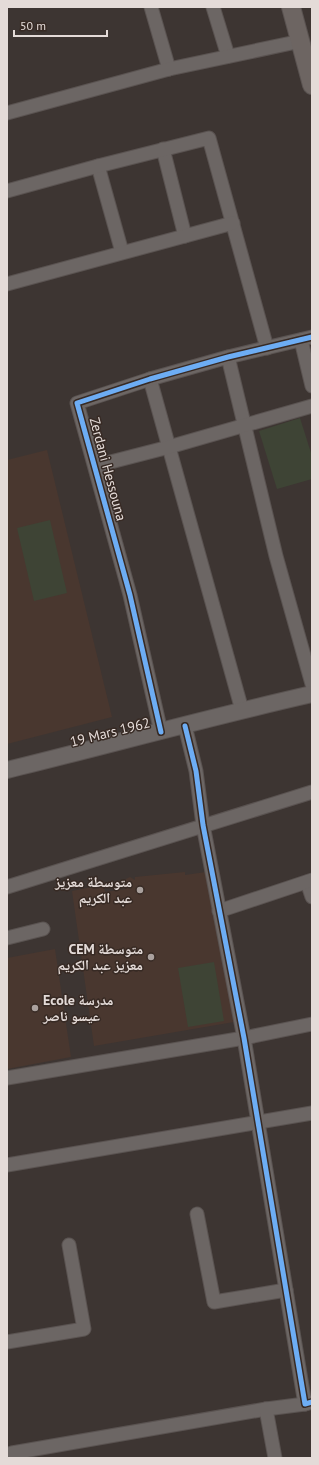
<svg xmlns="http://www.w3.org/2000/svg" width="319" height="1465" font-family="'PT Sans','Noto Naskh Arabic',sans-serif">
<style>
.built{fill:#49372f}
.green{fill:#3e4435}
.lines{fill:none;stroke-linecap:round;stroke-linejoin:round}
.minor-casing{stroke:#5a5351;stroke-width:15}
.tertiary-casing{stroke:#5a5351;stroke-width:18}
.secondary-casing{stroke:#5a5351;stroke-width:20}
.minor{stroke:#6c6664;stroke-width:13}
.tertiary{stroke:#6c6664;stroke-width:16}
.secondary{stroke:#6d6562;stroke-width:18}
.cycleway-casing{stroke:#372a24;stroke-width:8}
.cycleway{stroke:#6dadf4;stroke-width:5}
.poi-dot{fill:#aaa19e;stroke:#372a24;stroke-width:1.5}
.labels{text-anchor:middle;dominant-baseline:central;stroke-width:3;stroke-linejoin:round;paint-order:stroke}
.street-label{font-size:14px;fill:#e4dbd8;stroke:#372a24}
.poi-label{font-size:14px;font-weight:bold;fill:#e4dbd8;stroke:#372a24;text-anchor:end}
</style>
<rect width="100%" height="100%" fill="#3d3532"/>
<g class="built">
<polygon points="47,450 112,717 7,744 7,460"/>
<polygon points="185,872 185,875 206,872 234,1022 94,1046 72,891 91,887 90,883 103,881 105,892 126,889 126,879 130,877 135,880 135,877"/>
<polygon points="55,949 71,1057 7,1069 7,958"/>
</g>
<g class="green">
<polygon points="300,418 312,456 312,479 277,489 259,431"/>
<polygon points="50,520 67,593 34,601 17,528"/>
<polygon points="214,962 224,1021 188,1027 178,968"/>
</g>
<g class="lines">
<defs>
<g id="minor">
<polyline points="151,7 169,69"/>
<polyline points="213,7 228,56"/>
<polyline points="7,113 169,69 301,41"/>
<polyline points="163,149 185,236"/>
<polyline points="98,166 122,252"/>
<polyline points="7,191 98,166 209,138 267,348"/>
<polyline points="7,284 233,223"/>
<polyline points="301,340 312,386"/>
<polyline points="228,357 276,556 312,684"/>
<polyline points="150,379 242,710"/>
<polyline points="95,466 169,447 312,406"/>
<polyline points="185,726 196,771 203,825 244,1038 305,1404 312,1402"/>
<polyline points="161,732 130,595 77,403 150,379 228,357 312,337"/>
<polyline points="307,882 312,897"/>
<polyline points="7,887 312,792"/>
<polyline points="219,911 312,880"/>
<polyline points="7,938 43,929"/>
<polyline points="7,1078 244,1038 312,1024"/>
<polyline points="7,1165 312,1113"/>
<polyline points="197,1214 214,1302 286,1290"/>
<polyline points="7,1342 84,1329 69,1245"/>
<polyline points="12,1458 12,1453 266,1409"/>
<polyline points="275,1458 266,1409 305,1404"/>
</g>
<path id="tertiary" d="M7 770C109 745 210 717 312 694"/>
<polyline id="secondary" points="291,7 312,85"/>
</defs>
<use href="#minor" class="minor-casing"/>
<use href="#tertiary" class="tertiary-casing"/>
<use href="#secondary" class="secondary-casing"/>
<use href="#minor" class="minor"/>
<use href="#tertiary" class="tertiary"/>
<use href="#secondary" class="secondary"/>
<defs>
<g id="cycleway">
<polyline points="185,726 196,771 203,825 244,1038 305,1404 312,1402"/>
<polyline points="161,732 130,595 77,403 150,379 228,357 312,337"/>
</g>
</defs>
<use href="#cycleway" class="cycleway-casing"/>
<use href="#cycleway" class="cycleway"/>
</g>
<g class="poi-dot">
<circle cx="140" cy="890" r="4"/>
<circle cx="151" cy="957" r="4"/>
<circle cx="35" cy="1008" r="4"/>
</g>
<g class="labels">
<g class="street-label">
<text transform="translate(108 469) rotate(75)">Zerdani Hessouna</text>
<text transform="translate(110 732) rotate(-14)">19 Mars 1962</text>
</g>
<g class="poi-label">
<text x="132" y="882">متوسطة معزيز<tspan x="132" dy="16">عبد الكريم</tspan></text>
<text x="143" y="949">CEM متوسطة<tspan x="143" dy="16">معزيز عبد الكريم</tspan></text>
<text x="43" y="1000" text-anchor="start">Ecole مدرسة<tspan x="43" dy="16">عيسو ناصر</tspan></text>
</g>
</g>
<rect width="319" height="1465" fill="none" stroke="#e4dbd8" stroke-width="16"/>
<path d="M14 30v6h93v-6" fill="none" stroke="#e4dbd8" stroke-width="2"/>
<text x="20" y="30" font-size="12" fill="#e4dbd8" stroke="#372a24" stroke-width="3" paint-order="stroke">50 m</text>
</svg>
